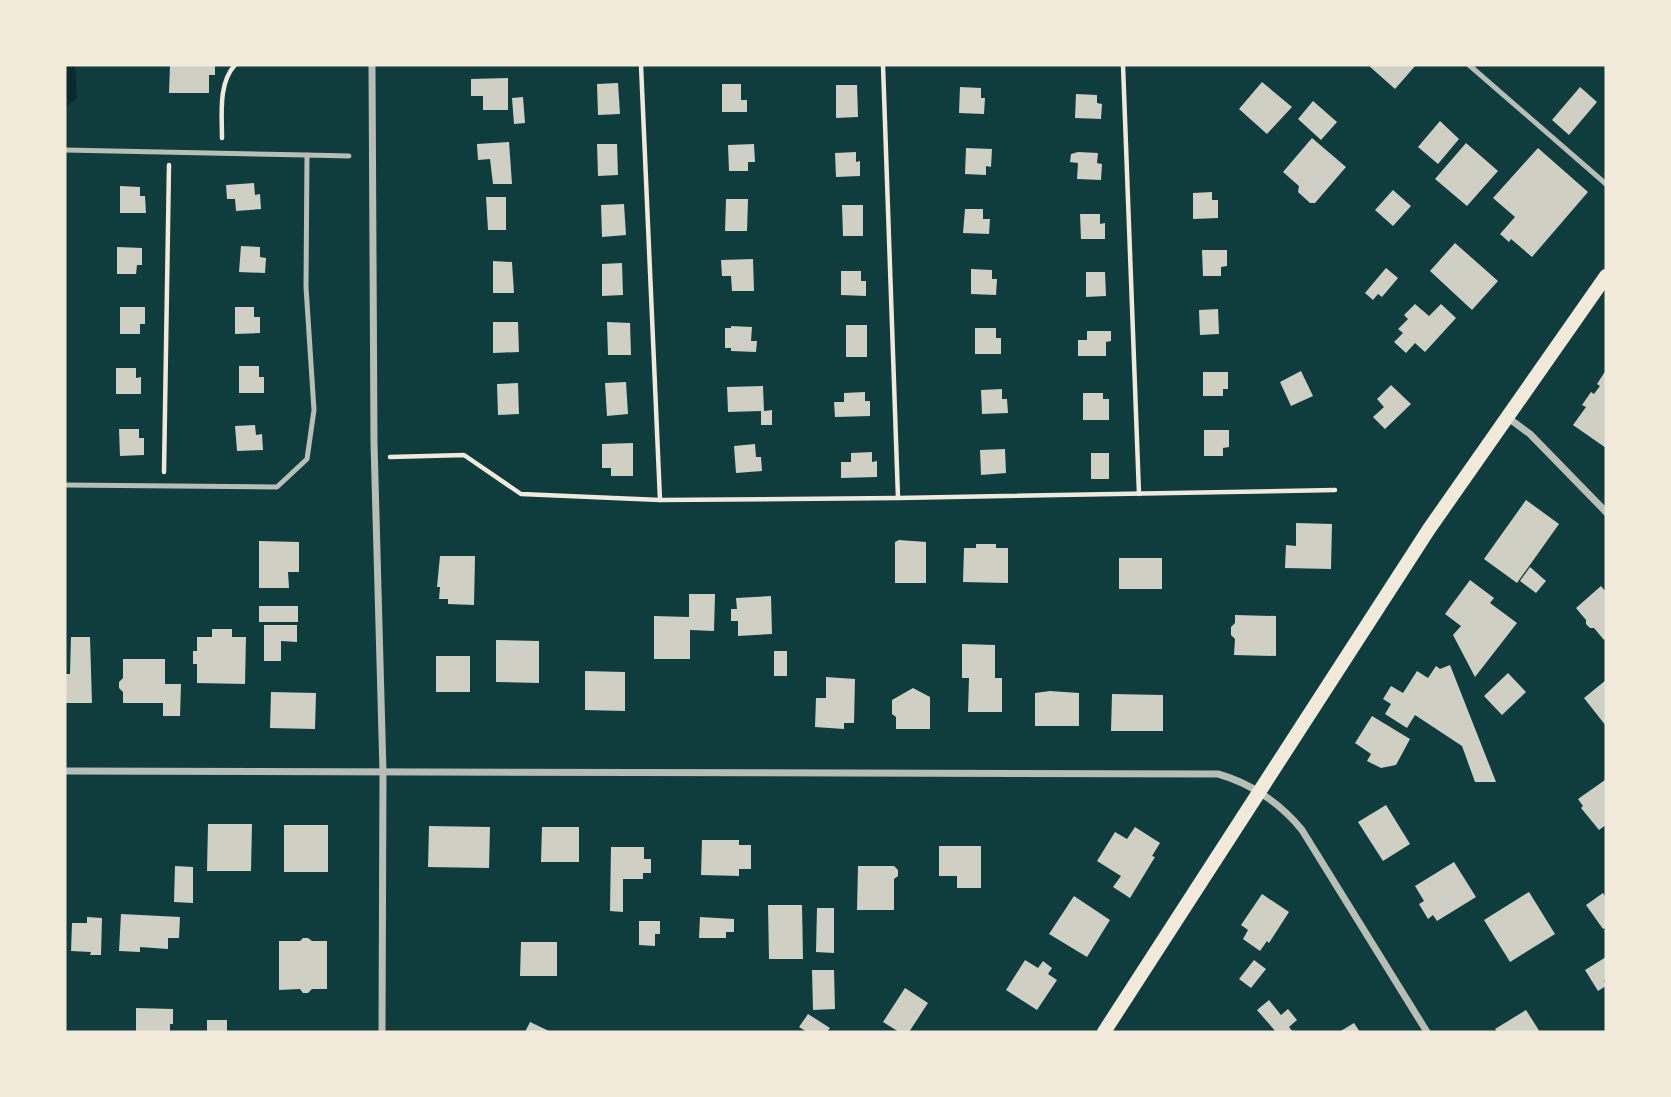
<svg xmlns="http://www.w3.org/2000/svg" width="1671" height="1097" font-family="Inter,sans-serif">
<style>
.water{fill:#0a2a2b}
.building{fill:#cfcfc3}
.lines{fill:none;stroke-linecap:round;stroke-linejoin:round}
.path{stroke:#f1e9da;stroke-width:4.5}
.service{stroke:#b8beb3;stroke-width:5}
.minor{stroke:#b8beb3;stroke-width:7}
.secondary{stroke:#f1e9da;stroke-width:14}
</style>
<rect width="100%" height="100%" fill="#0f3d3e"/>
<polygon class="water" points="65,65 75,65 77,98 65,108"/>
<g class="building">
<polygon points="170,65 215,65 215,75 209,75 209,93 169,93"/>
<polygon points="1368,65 1416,65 1395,89"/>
<polygon points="508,78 508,110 483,110 483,96 471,96 471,79"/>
<polygon points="1262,82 1292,107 1267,134 1239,109"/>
<polygon points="618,83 620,114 598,115 597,84"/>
<polygon points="722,84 741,84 741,100 747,100 747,112 722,112"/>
<polygon points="836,85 857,85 858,117 836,118"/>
<polygon points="960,87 981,88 981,98 985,98 984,114 959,113"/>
<polygon points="1580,87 1597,102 1569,135 1552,120"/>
<polygon points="1076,94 1097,95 1097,103 1102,104 1101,119 1075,118"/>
<polygon points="523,97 525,123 514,124 512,98"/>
<polygon points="1313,101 1337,122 1321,140 1298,119"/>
<polygon points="1440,121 1459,139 1438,164 1418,147"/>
<polygon points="1312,138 1346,167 1315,203 1310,203 1298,192 1299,186 1283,172"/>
<polygon points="509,142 512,184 493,184 490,159 478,160 477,144"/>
<polygon points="1466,143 1498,171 1467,206 1435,179"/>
<polygon points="597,144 617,144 618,175 598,176"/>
<polygon points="754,144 755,162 748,162 748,171 729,171 728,145"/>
<polygon points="966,148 992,149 991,167 986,166 986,175 965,174"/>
<polygon points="1538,148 1588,192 1532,257 1511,239 1509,242 1500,234 1515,217 1493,198"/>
<polygon points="856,152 856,162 860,161 860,176 836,177 835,153"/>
<polygon points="1078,152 1098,153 1097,163 1102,164 1101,180 1077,179 1078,163 1070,162 1071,154"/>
<polygon points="254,183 255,195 260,194 261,209 236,211 235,199 227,199 226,185"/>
<polygon points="120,186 140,187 140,196 145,196 146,213 120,213"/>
<polygon points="1393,190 1411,206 1393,226 1375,210"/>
<polygon points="1212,192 1212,200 1218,200 1218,218 1193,219 1193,193"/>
<polygon points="486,197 506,197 506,230 488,230"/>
<polygon points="726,199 748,199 747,231 725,231"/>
<polygon points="624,204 626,235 602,237 601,205"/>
<polygon points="842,205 863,205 863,236 843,236"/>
<polygon points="965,209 983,209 983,219 990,219 989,234 963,233"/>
<polygon points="1080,214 1100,214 1100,224 1105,223 1105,239 1081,239"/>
<polygon points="1455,243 1498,281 1472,310 1430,271"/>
<polygon points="241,246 260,247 260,257 266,258 265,273 239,272"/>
<polygon points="117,247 142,248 142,265 137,265 136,274 117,274"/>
<polygon points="1202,250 1227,250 1227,266 1221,267 1221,276 1203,276"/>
<polygon points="753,259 754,291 732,291 731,276 722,276 721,260"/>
<polygon points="493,261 512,262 514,293 493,293"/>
<polygon points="622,263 623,295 602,296 602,264"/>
<polygon points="1386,268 1398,278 1382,297 1378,294 1373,300 1365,293"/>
<polygon points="971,269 992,270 992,279 997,279 996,295 971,294"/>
<polygon points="841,271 861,271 861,281 866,281 866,296 841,295"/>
<polygon points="1086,272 1105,272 1106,296 1086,297"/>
<polygon points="1415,304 1429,316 1441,304 1456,318 1425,352 1415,343 1406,353 1394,342 1403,333 1398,329 1408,319 1404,315"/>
<polygon points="120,307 145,307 145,324 140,324 140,334 120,334"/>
<polygon points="235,307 254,307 254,317 260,317 260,333 235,334"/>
<polygon points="1218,309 1219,334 1200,335 1199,310"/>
<polygon points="493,322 518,322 519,352 493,353"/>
<polygon points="607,322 630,323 631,355 608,355"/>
<rect x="846" y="325" width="21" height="32"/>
<polygon points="731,326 752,327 751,341 757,341 756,352 731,351 731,348 725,348 725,328 731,328"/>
<polygon points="975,328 996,328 996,338 1001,338 1001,354 975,354"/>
<polygon points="1087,331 1111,331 1111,341 1106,342 1106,356 1078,356 1078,340 1087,340"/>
<polygon points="239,366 259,366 259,377 264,377 264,393 239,393"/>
<polygon points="116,368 136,368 136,378 141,377 141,394 116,394"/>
<polygon points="1606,370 1606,448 1573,425 1586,407 1582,405 1591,392 1594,394 1600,386 1597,384"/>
<polygon points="1301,371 1313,396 1291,406 1280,382"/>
<polygon points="1203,372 1228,372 1228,389 1223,389 1223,396 1203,396"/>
<polygon points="626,382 628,414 607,416 605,383"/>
<polygon points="518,383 519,414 498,415 497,384"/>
<polygon points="1391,385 1411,404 1385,429 1373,417 1384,407 1377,399"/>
<polygon points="763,386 764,411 772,410 772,425 761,425 761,411 728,412 727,387"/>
<polygon points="1002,389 1002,399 1007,399 1008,413 982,414 981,390"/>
<polygon points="865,392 865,401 870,401 870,416 835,417 834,402 844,402 844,393"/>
<polygon points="1083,393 1103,393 1103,399 1109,399 1109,420 1083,420"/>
<polygon points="255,425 256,435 262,434 263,450 237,451 235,426"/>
<polygon points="119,429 139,429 139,438 144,438 144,455 120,456"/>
<polygon points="1204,430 1229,430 1229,447 1223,448 1223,456 1204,456"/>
<polygon points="633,443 633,476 611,476 611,468 602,468 602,444"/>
<polygon points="755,444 756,457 761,457 762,471 736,473 734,446"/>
<polygon points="1005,449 1006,473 981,475 980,450"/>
<polygon points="872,452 872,462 877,461 877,477 841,478 841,462 851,462 851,453"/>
<rect x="1091" y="453" width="18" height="26"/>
<polygon points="1526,500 1559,524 1517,583 1484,559"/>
<polygon points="1296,523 1332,524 1331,569 1285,568 1286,545 1296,546"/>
<polygon points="899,540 926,542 926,583 895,583 895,542"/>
<polygon points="259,541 299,542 299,572 288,572 289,588 259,588"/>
<polygon points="976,544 996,544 996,548 1008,548 1008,583 963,582 964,548 976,548"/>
<polygon points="440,556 475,556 474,605 448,604 448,599 439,599 440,587 437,587"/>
<rect x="1119" y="558" width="43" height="31"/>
<polygon points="1530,567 1546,581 1536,593 1520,581"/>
<polygon points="1470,580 1494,598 1490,603 1517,623 1475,677 1453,635 1461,626 1445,614"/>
<polygon points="1601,586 1606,592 1606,638 1604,640 1594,628 1590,628 1586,624 1586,620 1576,608"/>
<polygon points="689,594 715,594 714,631 690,630 690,659 654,659 654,616 689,617"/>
<polygon points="771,596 772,634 738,636 738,621 731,621 731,609 737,609 736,598"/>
<rect x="259" y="606" width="39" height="16"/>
<polygon points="1235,615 1276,616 1276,656 1234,655 1235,639 1231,635 1231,627 1235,623"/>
<polygon points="264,625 297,625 297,642 281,641 281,661 264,661"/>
<polygon points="212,629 232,629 232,637 246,637 245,684 197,683 197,664 193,664 193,651 197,651 197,637 212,637"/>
<polygon points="71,637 90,637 92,703 65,703 65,674 70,674"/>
<polygon points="496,640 539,641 539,683 496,682"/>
<polygon points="962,644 995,645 995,678 1002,678 1002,712 968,712 969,678 962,678"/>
<rect x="774" y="651" width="13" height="25"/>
<rect x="436" y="656" width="34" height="36"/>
<polygon points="123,659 165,659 165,684 181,684 180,716 163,716 163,703 123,703 123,692 119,688 119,682 123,678"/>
<polygon points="1450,665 1496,782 1475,782 1462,746 1415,715 1407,728 1385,714 1391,704 1383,699 1391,686 1403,693 1417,671 1428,678 1436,666 1440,669"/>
<polygon points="585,671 625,672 625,711 585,710"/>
<polygon points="1508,673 1526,692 1502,715 1484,696"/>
<polygon points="826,677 855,679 854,723 844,723 844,729 815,727 816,698 826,698"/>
<polygon points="1606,680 1606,726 1584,698"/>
<polygon points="913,688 930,697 930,729 896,729 896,717 892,714 892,700"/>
<polygon points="1050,691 1079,693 1079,726 1035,726 1035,693"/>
<polygon points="271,692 316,693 315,729 270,728"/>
<polygon points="1112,694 1163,695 1163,731 1111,731"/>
<polygon points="1372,716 1410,739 1396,765 1381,768 1367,761 1371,754 1355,743"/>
<polygon points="1605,780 1606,825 1599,830 1581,808 1583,806 1578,799"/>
<polygon points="1386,805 1410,844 1383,861 1358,822"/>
<polygon points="208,824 252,824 251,871 207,871"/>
<rect x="284" y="825" width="44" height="47"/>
<polygon points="429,826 490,827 489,868 428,867"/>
<polygon points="542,827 579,827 579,862 541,862"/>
<polygon points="1135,827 1160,843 1152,856 1155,857 1130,898 1113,887 1121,876 1097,861 1115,832 1127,839"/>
<polygon points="702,840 739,840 739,845 751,845 751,869 739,869 739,876 701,875"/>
<polygon points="939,846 981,846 981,888 957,888 957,876 939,876"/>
<polygon points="611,847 644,847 644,859 651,859 651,873 643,873 643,879 623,879 623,912 610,911"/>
<polygon points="1454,862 1476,897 1437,921 1433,915 1428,919 1419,904 1424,901 1415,886"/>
<polygon points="175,866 193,867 193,903 174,902"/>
<polygon points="858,866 894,866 898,870 898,876 894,879 894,910 857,910"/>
<polygon points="1529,892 1555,934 1510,962 1484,920"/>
<polygon points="1603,893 1606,898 1606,927 1603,929 1586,905"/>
<polygon points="1262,894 1289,912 1269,943 1267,941 1260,951 1243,939 1248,930 1241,925"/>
<polygon points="1074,896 1110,920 1087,957 1049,934"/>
<polygon points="768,905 802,905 803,959 769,959"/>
<polygon points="817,908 834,908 834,953 816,952"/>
<polygon points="121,914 180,917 179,938 168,938 168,949 140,947 140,952 119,951"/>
<polygon points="87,917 102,918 101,955 90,955 91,952 71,951 72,923 87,923"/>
<polygon points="700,917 734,919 734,932 726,932 726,938 699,938"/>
<polygon points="639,921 660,921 660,934 655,934 655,946 639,945"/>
<polygon points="303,938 308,938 312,941 327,941 327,989 312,989 308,993 303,993 300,989 279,990 279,941 300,941"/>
<polygon points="521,942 557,942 557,976 520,976"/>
<polygon points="1606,957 1606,979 1604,980 1606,986 1598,991 1585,970"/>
<polygon points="1025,960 1038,968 1043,961 1052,968 1048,974 1057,980 1037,1010 1006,990"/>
<polygon points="1254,960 1266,969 1251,988 1239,979"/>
<polygon points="812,970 834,970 835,1009 813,1010"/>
<polygon points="905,988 928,1003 909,1032 899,1032 883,1022"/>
<polygon points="1269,1000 1281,1015 1288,1009 1297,1020 1289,1027 1293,1032 1276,1032 1257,1010"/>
<polygon points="136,1008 173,1009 173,1024 170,1024 170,1032 136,1032"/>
<polygon points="1526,1010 1540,1032 1497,1032 1495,1029"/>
<polygon points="808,1014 830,1028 827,1032 807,1032 799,1027"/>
<rect x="207" y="1020" width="20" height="12"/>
<polygon points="530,1022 551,1032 525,1032"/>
<polygon points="1354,1023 1360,1032 1339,1032"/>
</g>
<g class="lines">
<g class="path">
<polyline points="641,65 660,500"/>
<polyline points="883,65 898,498"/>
<polyline points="1123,65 1139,494"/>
<path d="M222 138C222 115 218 83 235 65"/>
<polyline points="390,457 464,455 521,494 660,500 898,498 1335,490"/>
<polyline points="164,472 169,165"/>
</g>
<g class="service">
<polyline points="1469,65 1606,184"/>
<polyline points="65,150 307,155"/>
<polyline points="65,485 277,487 307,459 314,410 306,287 307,155 349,156"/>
</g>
<g class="minor">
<polyline points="372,65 374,443 383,772 382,1032"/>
<polyline points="1507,417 1530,434 1606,512"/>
<path d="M65 771 1218 774C1251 783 1281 804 1302 830L1427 1032"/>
</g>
<polyline class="secondary" points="1104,1032 1429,529 1606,276"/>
</g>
<rect width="1671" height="1097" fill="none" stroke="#f1e9da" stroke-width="133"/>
</svg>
